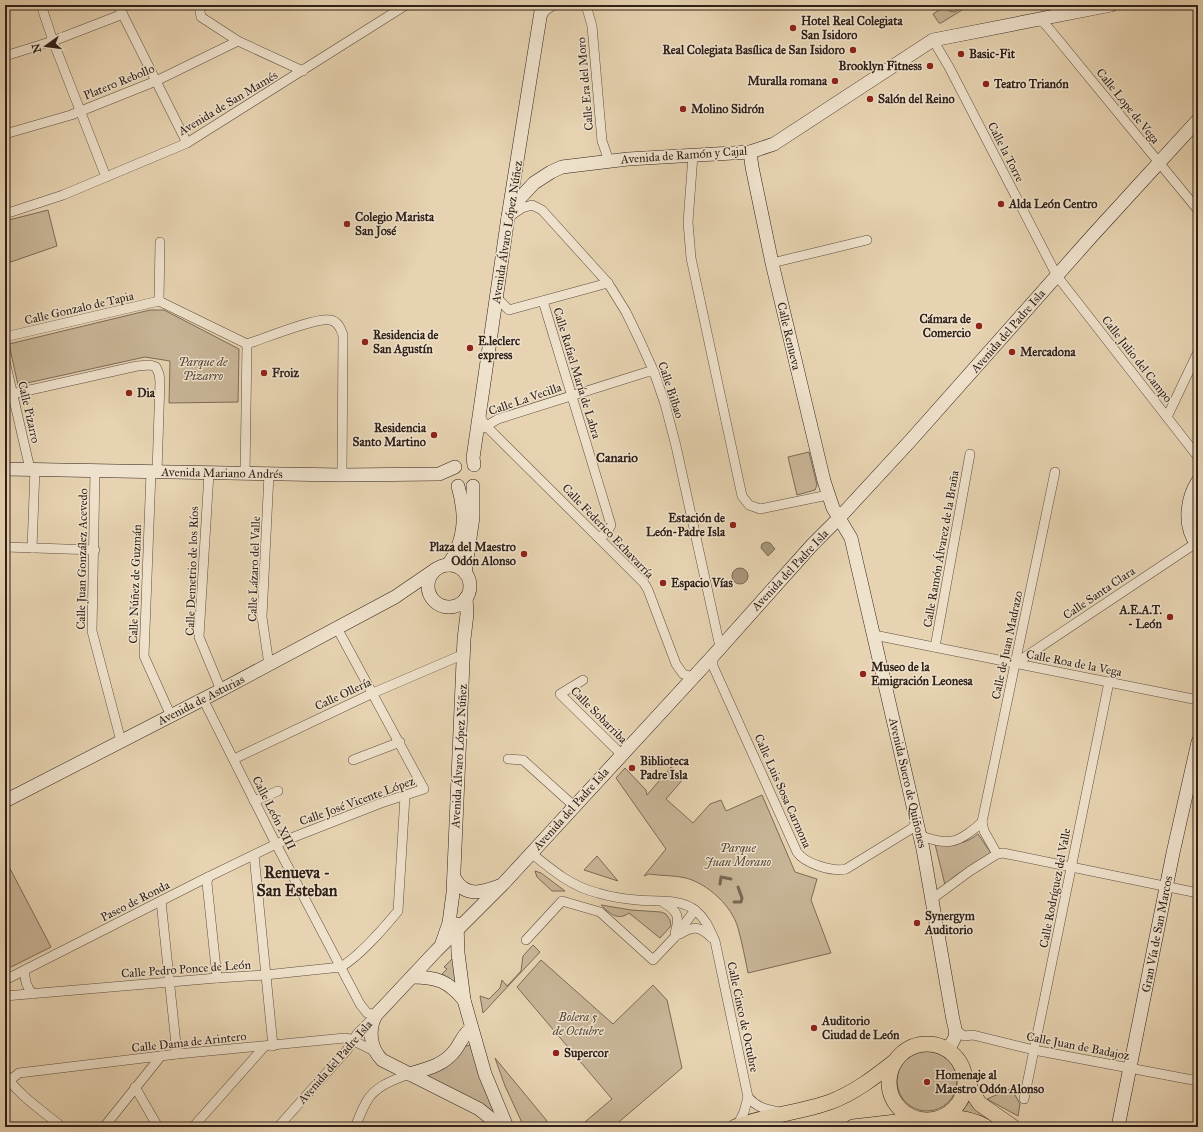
<svg xmlns="http://www.w3.org/2000/svg" width="1203" height="1132" font-family="'IM FELL Great Primer',serif">
<style>
.green{fill:#c8b597;stroke:#7c6a58}
.water{fill:#a8967d;stroke:#786755}
.lines{fill:none;stroke-linecap:round;stroke-linejoin:round}
.stream{stroke:#786755;stroke-width:3}
.street-casing{stroke:#5d4d3f;stroke-width:10}
.secondary-casing{stroke:#2f2019;stroke-width:14}
.primary-casing{stroke:#2f2019;stroke-width:16}
.street{stroke:#efe2cc;stroke-width:9}
.secondary{stroke:#efe2cc;stroke-width:13}
.primary{stroke:#e7d3b1;stroke-width:15}
.poi-dot{fill:#8f2418;stroke:#efe2cc;stroke-width:1.5}
.labels{text-anchor:middle;dominant-baseline:central;stroke-width:3;stroke-linejoin:round;paint-order:stroke}
.poi-label{font-size:12px;font-weight:bold;fill:#2f2019;stroke:#efe2cc;text-anchor:start}
.street-label{font-size:12px;fill:#2f2019;stroke:#efe2cc}
.park-label{font-size:12px;font-style:italic;fill:#554538;stroke:#efe2cc}
.neighbourhood-label{font-size:13px;font-weight:bold;fill:#2f2019;stroke:#efe2cc}
.district-label{font-size:16px;font-weight:bold;fill:#2f2019;stroke:#efe2cc}
</style>
<rect width="100%" height="100%" fill="#e7d3b1"/>
<filter id="stains"><feTurbulence type="fractalNoise" baseFrequency=".005" numOctaves="4"/><feColorMatrix values="0 0 0 0 .2 0 0 0 0 .09 0 0 0 0 .02 0 0 0 .5 -.17"/></filter>
<radialGradient id="worn" r=".72"><stop offset=".6" stop-color="#630" stop-opacity="0"/><stop offset="1" stop-color="#630" stop-opacity=".3"/></radialGradient>
<g class="green">
<polygon points="959,5 965,5 966,6 962,10 941,23 939,23 933,14 945,6 949,11 955,12 959,8"/>
<polygon points="48,210 57,246 5,264 5,221"/>
<polygon points="150,310 164,310 239,349 238,402 169,403 170,361 145,357 18,385 9,344"/>
<polygon points="809,452 817,485 815,490 797,495 788,457"/>
<path d="M671 767 684 778 666 799 693 823 710 804 721 800 726 811 762 795 795 872 817 879 811 900 831 953 748 973C745 958 742 942 738 928 732 906 708 884 686 878 675 875 661 876 649 874L644 876 666 849 616 778 625 768 646 790 647 795Z"/>
<path d="M978 834 991 853 955 876 945 885 935 844C951 845 965 845 978 834Z"/>
<polygon points="597,856 618,881 584,870"/>
<polygon points="5,859 51,947 5,970"/>
<polygon points="535,871 541,873 565,891 552,891 537,877"/>
<path d="M601 905 631 910 661 912 666 914 670 920 671 926 660 938 629 913C618 921 610 914 601 905Z"/>
<polygon points="533,945 540,952 483,1013 480,996 489,999 500,988 502,980 507,986 521,971 523,956"/>
<polygon points="454,957 457,984 442,974 447,969 444,967"/>
<polygon points="541,960 613,1024 653,985 667,1000 682,1068 613,1127 579,1127 612,1099 517,987"/>
<path d="M470 1045 495 1115 425 1075C444 1072 453 1062 463 1047Z"/>
<circle cx="927" cy="1081" r="30"/>
<polygon points="495,1058 547,1121 546,1127 524,1127 505,1086"/>
<polygon points="1015,1087 1015,1095 1020,1104 1018,1116 987,1099"/>
<polygon points="969,1101 999,1123 997,1127 979,1118 961,1113"/>
</g>
<g class="water">
<polygon points="766,542 770,543 775,549 768,556 761,548 762,544"/>
<circle cx="740" cy="576" r="8"/>
</g>
<g class="lines">
<g class="stream">
<polyline points="720,884 721,877 731,879"/>
<polyline points="734,902 741,902 742,898 738,887"/>
</g>
<defs>
<g id="street">
<polyline points="41,5 53,41 106,177"/>
<polyline points="118,5 187,143"/>
<polyline points="199,5 201,17 238,41 303,71"/>
<polyline points="586,5 592,26 602,141 609,161"/>
<polyline points="541,17 546,10 554,5"/>
<polyline points="1038,19 1045,24 1051,31 1198,210"/>
<polyline points="933,40 949,67 1057,276 1198,457"/>
<polyline points="5,56 53,41 123,14"/>
<polyline points="5,134 71,115 156,81 238,41"/>
<polyline points="693,155 688,222 691,258 742,496 749,505 760,509 828,495"/>
<polyline points="5,214 63,195 187,143 406,5"/>
<polyline points="513,214 522,208 532,205 542,210 608,283 626,312 640,341 654,372 665,404 676,446 720,647"/>
<polyline points="772,263 867,240"/>
<polyline points="497,298 509,310 608,283"/>
<path d="M159 301 247 344C263 339 316 317 330 320 338 321 341 329 343 335L342 475"/>
<polyline points="159,301 160,242"/>
<polyline points="543,301 611,525 606,534 598,537"/>
<polyline points="5,337 159,301"/>
<polyline points="5,361 30,469"/>
<polyline points="12,394 137,366 150,365 156,367 159,374 160,381 157,472"/>
<polyline points="479,415 486,426 644,583 648,590 676,664 683,674 693,677"/>
<polyline points="1167,417 1198,352"/>
<polyline points="483,428 498,419 647,372 654,372"/>
<polyline points="95,471 92,631 121,741"/>
<polyline points="151,472 144,656 171,716"/>
<polyline points="209,473 199,637 221,690"/>
<polyline points="245,474 247,344"/>
<polyline points="5,547 95,550"/>
<polyline points="32,548 35,469"/>
<polyline points="874,635 1198,700"/>
<polyline points="935,647 970,454"/>
<path d="M713 656V666L797 852C805 864 833 872 846 869L911 829 918 823"/>
<polyline points="1016,663 1196,543"/>
<polyline points="269,665 262,617 269,474"/>
<polyline points="583,680 560,694 621,754"/>
<polyline points="203,699 276,844 360,1004 367,1013 376,1015"/>
<polyline points="234,759 373,693 464,654"/>
<polyline points="508,759 523,760 574,806"/>
<polyline points="353,760 400,742"/>
<polyline points="254,801 278,791"/>
<polyline points="982,822 984,831 997,854"/>
<path d="M921 836C930 839 942 843 952 841 961 840 976 828 982 822L1055 472"/>
<path d="M531 853C552 870 572 887 598 893 611 897 624 899 637 900 656 902 681 898 696 911 706 919 710 930 715 941L748 1097C757 1108 766 1109 779 1112"/>
<polyline points="254,855 273,1046"/>
<polyline points="208,877 207,883 217,978"/>
<polyline points="932,899 970,871 997,854 1003,853 1198,893"/>
<polyline points="161,901 177,1054"/>
<path d="M664 903C678 911 680 917 675 933"/>
<path d="M680 934C694 925 701 927 712 938"/>
<polyline points="526,940 562,901 600,912 653,960 674,938 695,910"/>
<path d="M25 970C24 980 26 987 33 994"/>
<polyline points="5,980 204,879 276,844 381,803 424,789 337,628"/>
<path d="M5 996 217 978 265 975 341 967C361 955 383 929 398 911L405 796"/>
<polyline points="956,1030 964,1036 973,1035 1034,1050 1198,1081"/>
<path d="M5 1073C15 1093 44 1112 62 1127"/>
<polyline points="5,1084 19,1073 177,1054 345,1038 350,1039 376,1052"/>
<polyline points="135,1087 158,1127"/>
<polyline points="1024,1099 1109,682"/>
<polyline points="737,1126 744,1112 748,1097"/>
<polyline points="104,1127 161,1056"/>
<polyline points="193,1127 264,1047"/>
<polyline points="278,1127 347,1050 357,1034 374,1017"/>
<path d="M355 1127C359 1118 362 1109 367 1101 375 1086 394 1080 409 1074"/>
</g>
<g id="secondary">
<path d="M750 152 752 167 772 263 824 481 833 508 851 538 923 849 953 1020C957 1035 957 1037 947 1050"/>
<polyline points="508,217 521,197 534,183 551,172 562,167 628,159 750,152 774,144 933,40 1111,5"/>
<polyline points="474,465 473,458 508,217 542,5"/>
<polyline points="5,469 342,475 439,474 455,467"/>
<path d="M1198 481C1186 500 1183 527 1198 546"/>
<path d="M448 565C466 540 466 514 458 486"/>
<circle cx="449" cy="586" r="21"/>
<polyline points="465,573 473,517 473,486"/>
<polyline points="5,801 221,690 395,597 436,569"/>
<path d="M455 879C466 898 483 892 499 886"/>
<polyline points="457,924 458,953 464,1000 485,1074 507,1127"/>
<polyline points="442,943 449,923 453,893 464,639 467,614 466,598"/>
<path d="M412 977C437 977 448 981 464 1000"/>
<path d="M409 1074C427 1069 445 1065 456 1049 461 1042 464 1033 471 1029"/>
<path d="M496 1127 489 1117 479 1109 382 1060C370 1048 368 1029 376 1015L436 951 503 884 713 656 812 545 839 518 911 440 1092 236 1198 120"/>
<polyline points="1118,1127 1173,853 1198,742"/>
</g>
<g id="primary">
<circle cx="927" cy="1082" r="38"/>
<polyline points="967,1080 973,1094 980,1104 1013,1127"/>
<path d="M946 1116C960 1118 974 1120 986 1127"/>
<path d="M735 1127C766 1115 799 1113 830 1102 854 1093 875 1077 895 1061"/>
<polyline points="853,1127 905,1121 912,1118"/>
</g>
</defs>
<use href="#street" class="street-casing"/>
<use href="#secondary" class="secondary-casing"/>
<use href="#primary" class="primary-casing"/>
<use href="#street" class="street"/>
<use href="#secondary" class="secondary"/>
<use href="#primary" class="primary"/>
</g>
<g class="poi-dot">
<circle cx="793" cy="28" r="4"/>
<circle cx="853" cy="50" r="4"/>
<circle cx="961" cy="54" r="4"/>
<circle cx="930" cy="66" r="4"/>
<circle cx="835" cy="81" r="4"/>
<circle cx="986" cy="84" r="4"/>
<circle cx="870" cy="99" r="4"/>
<circle cx="683" cy="109" r="4"/>
<circle cx="1001" cy="204" r="4"/>
<circle cx="347" cy="224" r="4"/>
<circle cx="979" cy="326" r="4"/>
<circle cx="365" cy="342" r="4"/>
<circle cx="470" cy="348" r="4"/>
<circle cx="1012" cy="352" r="4"/>
<circle cx="264" cy="373" r="4"/>
<circle cx="129" cy="393" r="4"/>
<circle cx="434" cy="435" r="4"/>
<circle cx="733" cy="525" r="4"/>
<circle cx="524" cy="554" r="4"/>
<circle cx="663" cy="583" r="4"/>
<circle cx="1170" cy="617" r="4"/>
<circle cx="863" cy="674" r="4"/>
<circle cx="632" cy="768" r="4"/>
<circle cx="917" cy="923" r="4"/>
<circle cx="814" cy="1028" r="4"/>
<circle cx="556" cy="1053" r="4"/>
<circle cx="927" cy="1082" r="4"/>
</g>
<g class="labels">
<g class="poi-label">
<text x="801" y="21">Hotel Real Colegiata<tspan x="801" dy="14">San Isidoro</tspan></text>
<text x="845" y="50" text-anchor="end">Real Colegiata Basílica de San Isidoro</text>
<text x="969" y="54">Basic-Fit</text>
<text x="922" y="66" text-anchor="end">Brooklyn Fitness</text>
<text x="827" y="81" text-anchor="end">Muralla romana</text>
<text x="994" y="84">Teatro Trianón</text>
<text x="878" y="99">Salón del Reino</text>
<text x="691" y="109">Molino Sidrón</text>
<text x="1009" y="204">Alda León Centro</text>
<text x="355" y="217">Colegio Marista<tspan x="355" dy="14">San José</tspan></text>
<text x="971" y="319" text-anchor="end">Cámara de<tspan x="971" dy="14">Comercio</tspan></text>
<text x="373" y="335">Residencia de<tspan x="373" dy="14">San Agustín</tspan></text>
<text x="478" y="341">E.leclerc<tspan x="478" dy="14">express</tspan></text>
<text x="1020" y="352">Mercadona</text>
<text x="272" y="373">Froiz</text>
<text x="137" y="393">Dia</text>
<text x="426" y="428" text-anchor="end">Residencia<tspan x="426" dy="14">Santo Martino</tspan></text>
<text x="725" y="518" text-anchor="end">Estación de<tspan x="725" dy="14">León-Padre Isla</tspan></text>
<text x="516" y="547" text-anchor="end">Plaza del Maestro<tspan x="516" dy="14">Odón Alonso</tspan></text>
<text x="671" y="583">Espacio Vías</text>
<text x="1162" y="610" text-anchor="end">A.E.A.T.<tspan x="1162" dy="14">- León</tspan></text>
<text x="871" y="667">Museo de la<tspan x="871" dy="14">Emigración Leonesa</tspan></text>
<text x="640" y="761">Biblioteca<tspan x="640" dy="14">Padre Isla</tspan></text>
<text x="925" y="916">Synergym<tspan x="925" dy="14">Auditorio</tspan></text>
<text x="822" y="1021">Auditorio<tspan x="822" dy="14">Ciudad de León</tspan></text>
<text x="564" y="1053">Supercor</text>
<text x="935" y="1075">Homenaje al<tspan x="935" dy="14">Maestro Odón Alonso</tspan></text>
</g>
<g class="street-label">
<text transform="translate(119 82) rotate(-22)">Platero Rebollo</text>
<text transform="translate(585 84) rotate(-95)">Calle Era del Moro</text>
<text transform="translate(228 103) rotate(-31)">Avenida de San Mamés</text>
<text transform="translate(1128 106) rotate(51)">Calle Lope de Vega</text>
<text transform="translate(1006 152) rotate(63)">Calle la Torre</text>
<text transform="translate(684 155) rotate(-4)">Avenida de Ramón y Cajal</text>
<text transform="translate(507 232) rotate(-81)">Avenida Álvaro López Núñez</text>
<text transform="translate(79 308) rotate(-13)">Calle Gonzalo de Tapia</text>
<text transform="translate(1008 331) rotate(-49)">Avenida del Padre Isla</text>
<text transform="translate(789 336) rotate(77)">Calle Renueva</text>
<text transform="translate(1137 359) rotate(52)">Calle Julio del Campo</text>
<text transform="translate(577 373) rotate(73)">Calle Rafael María de Labra</text>
<text transform="translate(671 390) rotate(72)">Calle Bilbao</text>
<text transform="translate(525 399) rotate(-19)">Calle La Vecilla</text>
<text transform="translate(29 412) rotate(77)">Calle Pizarro</text>
<text transform="translate(222 473) rotate(1)">Avenida Mariano Andrés</text>
<text transform="translate(608 531) rotate(46)">Calle Federico Echavarría</text>
<text transform="translate(941 549) rotate(-80)">Calle Ramón Álvarez de la Braña</text>
<text transform="translate(82 559) rotate(-89)">Calle Juan González Acevedo</text>
<text transform="translate(254 569) rotate(-88)">Calle Lázaro del Valle</text>
<text transform="translate(790 570) rotate(-47)">Avenida del Padre Isla</text>
<text transform="translate(192 571) rotate(-88)">Calle Demetrio de los Ríos</text>
<text transform="translate(135 584) rotate(-88)">Calle Núñez de Guzmán</text>
<text transform="translate(1099 593) rotate(-34)">Calle Santa Clara</text>
<text transform="translate(1007 645) rotate(-78)">Calle de Juan Madrazo</text>
<text transform="translate(1074 663) rotate(11)">Calle Roa de la Vega</text>
<text transform="translate(343 694) rotate(-25)">Calle Ollería</text>
<text transform="translate(201 700) rotate(-27)">Avenida de Asturias</text>
<text transform="translate(599 715) rotate(45)">Calle Sobarriba</text>
<text transform="translate(459 756) rotate(-87)">Avenida Álvaro López Núñez</text>
<text transform="translate(908 783) rotate(77)">Avenida Suero de Quiñones</text>
<text transform="translate(783 791) rotate(66)">Calle Luis Sosa Carmona</text>
<text transform="translate(357 801) rotate(-20)">Calle José Vicente López</text>
<text transform="translate(571 809) rotate(-48)">Avenida del Padre Isla</text>
<text transform="translate(274 813) rotate(63)">Calle León XIII</text>
<text transform="translate(1055 888) rotate(-79)">Calle Rodríguez del Valle</text>
<text transform="translate(135 901) rotate(-27)">Paseo de Ronda</text>
<text transform="translate(1157 934) rotate(-79)">Gran Vía de San Marcos</text>
<text transform="translate(186 969) rotate(-4)">Calle Pedro Ponce de León</text>
<text transform="translate(743 1017) rotate(78)">Calle Cinco de Octubre</text>
<text transform="translate(189 1042) rotate(-6)">Calle Dama de Arintero</text>
<text transform="translate(1078 1046) rotate(11)">Calle Juan de Badajoz</text>
<text transform="translate(335 1062) rotate(-49)">Avenida del Padre Isla</text>
</g>
<g class="park-label">
<text x="203" y="362">Parque de<tspan x="203" dy="14">Pizarro</tspan></text>
<text x="738" y="848">Parque<tspan x="738" dy="14">Juan Morano</tspan></text>
<text x="578" y="1017">Bolera 5<tspan x="578" dy="14">de Octubre</tspan></text>
</g>
<g class="neighbourhood-label">
<text x="617" y="458">Canario</text>
</g>
<g class="district-label">
<text x="297" y="872">Renueva -<tspan x="297" dy="18">San Esteban</tspan></text>
</g>
</g>
<rect width="1203" height="1132" fill="none" stroke="#e7d3b1" stroke-width="20"/>
<rect x="6" y="6" width="1191" height="1120" fill="none" stroke="#2f2019" stroke-width="2"/>
<rect x="10" y="10" width="1183" height="1112" fill="none" stroke="#2f2019"/>
<g transform="translate(46 46) rotate(256)" stroke="#efe2cc" stroke-width="3" paint-order="stroke">
<path d="M0-3L7 15L0 10L-7 15Z" fill="#2f2019"/>
<text y="-6" font-size="11" font-weight="bold" text-anchor="middle" fill="#2f2019">N</text>
</g>
<rect width="100%" height="100%" filter="url(#stains)"/>
<rect width="100%" height="100%" fill="url(#worn)"/>
</svg>
